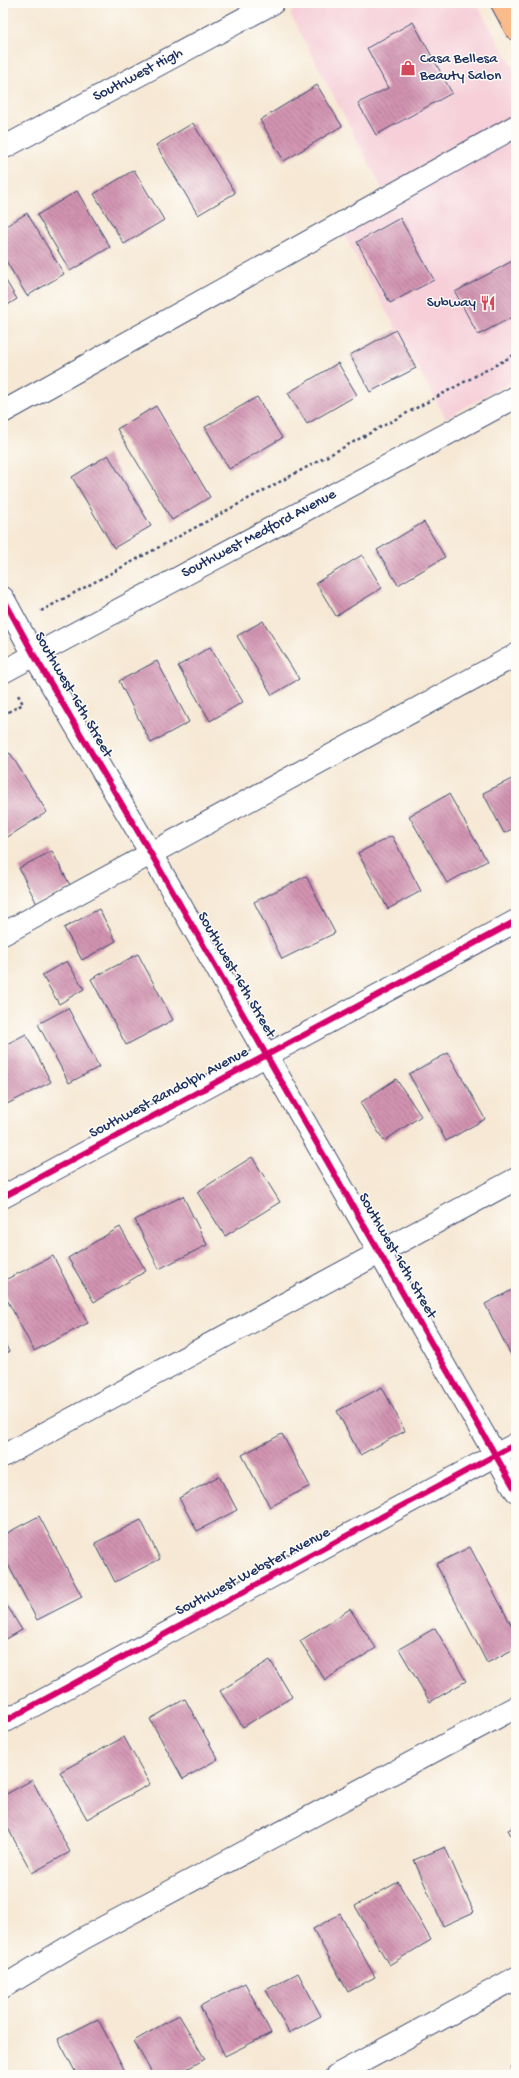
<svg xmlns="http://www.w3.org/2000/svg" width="519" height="2078" font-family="'Gochi Hand',sans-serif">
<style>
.built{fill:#f6cfd9}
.building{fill:url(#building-back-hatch)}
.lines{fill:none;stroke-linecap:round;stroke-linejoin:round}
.minor-casing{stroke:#3c4b70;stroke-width:24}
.major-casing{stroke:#3c4b70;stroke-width:24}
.path{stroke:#3c4b70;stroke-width:2.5;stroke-dasharray:3 3;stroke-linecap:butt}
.minor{stroke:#fff;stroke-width:22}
.major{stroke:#fabb8b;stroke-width:22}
.cycleway-casing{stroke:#fdfcf7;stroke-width:8}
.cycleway{stroke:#d6006c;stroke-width:6}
.labels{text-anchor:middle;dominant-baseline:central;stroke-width:3;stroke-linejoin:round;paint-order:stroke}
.poi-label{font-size:15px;fill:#1b2f5e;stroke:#fdfcf7;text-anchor:start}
.street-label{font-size:15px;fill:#1b2f5e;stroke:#fdfcf7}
</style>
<defs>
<pattern id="building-back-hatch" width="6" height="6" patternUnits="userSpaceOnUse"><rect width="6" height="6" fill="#d193b0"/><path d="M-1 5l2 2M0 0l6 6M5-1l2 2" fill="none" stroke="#a97892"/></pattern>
</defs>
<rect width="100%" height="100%" fill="#fdfcf7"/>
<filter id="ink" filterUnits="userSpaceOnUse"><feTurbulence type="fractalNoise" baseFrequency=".025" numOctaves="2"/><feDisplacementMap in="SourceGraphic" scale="8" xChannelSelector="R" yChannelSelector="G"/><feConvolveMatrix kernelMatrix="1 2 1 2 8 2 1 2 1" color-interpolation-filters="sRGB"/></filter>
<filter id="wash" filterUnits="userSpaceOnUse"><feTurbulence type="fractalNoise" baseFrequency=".012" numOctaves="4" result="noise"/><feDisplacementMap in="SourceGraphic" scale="16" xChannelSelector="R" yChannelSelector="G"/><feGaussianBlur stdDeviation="0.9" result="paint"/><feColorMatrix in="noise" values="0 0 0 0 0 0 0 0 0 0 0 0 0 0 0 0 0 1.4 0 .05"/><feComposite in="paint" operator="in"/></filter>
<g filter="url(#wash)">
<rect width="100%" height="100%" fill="#f6e8d4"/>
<polygon class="built" points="308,3 476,3 516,73 516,379 446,418 335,219 383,190 290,13"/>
<g id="blocks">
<g class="building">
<polygon points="413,22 452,93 376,135 358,103 388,88 367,48"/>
<polygon points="317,85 342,126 284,161 260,120"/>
<polygon points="193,123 235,193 198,215 156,145"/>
<polygon points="134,170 164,220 124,244 94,194"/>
<polygon points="77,191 110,247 70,271 37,215"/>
<polygon points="27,213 64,274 27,296 3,256 3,228"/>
<polygon points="400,218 434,280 390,303 357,242"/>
<polygon points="516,259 516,315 478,335 455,292"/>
<polygon points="3,276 17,299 3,308"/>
<polygon points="396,330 416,368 370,392 350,355"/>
<polygon points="338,363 357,395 307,424 288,393"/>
<polygon points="257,397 282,438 229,469 205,427"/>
<polygon points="156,406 210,497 172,520 117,429"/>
<polygon points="108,455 151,526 114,548 72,477"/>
<polygon points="424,522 445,557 398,585 377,550"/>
<polygon points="362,555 382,588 336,616 316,583"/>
<polygon points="263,621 299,679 272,695 237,636"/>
<polygon points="210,647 243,702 210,721 178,666"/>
<polygon points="157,661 189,722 151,743 119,681"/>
<polygon points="10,753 47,812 6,838 3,833 3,757"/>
<polygon points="516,777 516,827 504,833 483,793"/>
<polygon points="449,794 487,861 447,883 409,816"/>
<polygon points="392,836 421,891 388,909 358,853"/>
<polygon points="52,851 71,887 37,904 19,868"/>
<polygon points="306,876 335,933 282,959 254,902"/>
<polygon points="99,909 116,941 82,960 64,928"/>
<polygon points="138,954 173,1020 126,1045 91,979"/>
<polygon points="67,961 84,989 59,1004 42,975"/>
<polygon points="68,1008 99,1067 69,1083 38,1024"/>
<polygon points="26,1034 51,1082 3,1106 3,1046"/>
<polygon points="448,1053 485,1119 446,1141 409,1074"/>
<polygon points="396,1079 421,1116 384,1141 360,1103"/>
<polygon points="252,1157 280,1202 225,1236 197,1192"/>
<polygon points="183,1196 207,1245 159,1269 135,1220"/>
<polygon points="120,1227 146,1271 94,1302 68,1258"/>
<polygon points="53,1256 88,1323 34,1351 3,1292 3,1281"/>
<polygon points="516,1288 516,1365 485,1304"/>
<polygon points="3,1339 9,1352 3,1355"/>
<polygon points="382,1387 405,1431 360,1455 337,1411"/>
<polygon points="282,1434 310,1486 270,1507 242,1455"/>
<polygon points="219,1476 237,1510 197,1531 179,1498"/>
<polygon points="39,1516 82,1597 37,1620 3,1555 3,1535"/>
<polygon points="141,1520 160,1559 115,1582 95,1543"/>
<polygon points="470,1547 516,1634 516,1648 487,1663 436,1564"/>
<polygon points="3,1599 22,1630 3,1641"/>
<polygon points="350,1609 376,1648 325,1680 300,1641"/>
<polygon points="435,1628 466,1681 430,1702 399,1649"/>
<polygon points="270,1660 292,1697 243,1727 220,1691"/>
<polygon points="185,1699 218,1759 183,1779 150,1719"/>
<polygon points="124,1737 150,1784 87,1819 60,1772"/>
<polygon points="32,1780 70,1852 32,1873 3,1819 3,1796"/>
<polygon points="516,1826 516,1844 508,1830"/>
<polygon points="445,1847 474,1912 443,1926 414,1860"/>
<polygon points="398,1882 431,1940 389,1965 355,1906"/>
<polygon points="340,1914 375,1977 348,1992 313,1929"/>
<polygon points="298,1973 321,2016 289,2033 266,1990"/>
<polygon points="245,1983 271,2033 225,2056 200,2006"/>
<polygon points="179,2015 205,2059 176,2075 153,2075 134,2041"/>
<polygon points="98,2019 126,2073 122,2075 77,2075 58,2039"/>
<polygon points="516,2064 516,2075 515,2075 511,2067"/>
</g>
</g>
</g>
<g filter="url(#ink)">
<use href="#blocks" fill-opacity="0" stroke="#3c4b70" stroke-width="1"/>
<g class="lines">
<defs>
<g id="minor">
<polyline points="3,148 273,3"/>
<polyline points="3,412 516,126"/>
<polyline points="3,598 34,655 150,852 516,1491"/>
<polyline points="3,672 516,397"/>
<polyline points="3,934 516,655"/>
<polyline points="3,1197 516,921"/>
<polyline points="3,1456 516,1179"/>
<polyline points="3,1722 516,1444"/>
<polyline points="3,1987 82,1939 516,1707"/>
<polyline points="337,2075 516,1978"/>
</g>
<polyline id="major" points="502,3 516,29"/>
</defs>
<use href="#minor" class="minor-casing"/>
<use href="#major" class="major-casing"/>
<g class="path">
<polyline points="41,611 516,354"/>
<polyline points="3,715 23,704 18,695"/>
</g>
<use href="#minor" class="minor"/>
<use href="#major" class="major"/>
<defs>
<g id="cycleway">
<polyline points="3,598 34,655 150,852 516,1491"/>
<polyline points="3,1197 516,921"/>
<polyline points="3,1722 516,1444"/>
</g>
</defs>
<use href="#cycleway" class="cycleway-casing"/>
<use href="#cycleway" class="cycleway"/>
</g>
</g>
<defs>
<symbol id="shop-bare" viewBox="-9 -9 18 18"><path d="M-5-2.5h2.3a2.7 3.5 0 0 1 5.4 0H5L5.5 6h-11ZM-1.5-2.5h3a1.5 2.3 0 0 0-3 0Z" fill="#d1495b" stroke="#fdfcf7" stroke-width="2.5" paint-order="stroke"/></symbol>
<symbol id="restaurant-bare" viewBox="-9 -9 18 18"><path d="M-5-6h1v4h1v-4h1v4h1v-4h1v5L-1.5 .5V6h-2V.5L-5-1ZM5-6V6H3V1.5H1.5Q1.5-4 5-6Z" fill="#d1495b" stroke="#fdfcf7" stroke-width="2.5" paint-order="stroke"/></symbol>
</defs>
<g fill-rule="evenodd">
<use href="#shop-bare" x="397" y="57" width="22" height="22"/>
<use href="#restaurant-bare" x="477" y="292" width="22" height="22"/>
</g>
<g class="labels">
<g class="poi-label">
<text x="420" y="59">Casa Bellesa<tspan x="420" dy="17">Beauty Salon</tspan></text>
<text x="476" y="303" text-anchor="end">Subway</text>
</g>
<g class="street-label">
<text transform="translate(138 75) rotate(-28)">Southwest High</text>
<text transform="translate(259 534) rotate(-28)">Southwest Medford Avenue</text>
<text transform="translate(73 695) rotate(60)">Southwest 16th Street</text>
<text transform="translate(236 975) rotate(60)">Southwest 16th Street</text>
<text transform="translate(169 1093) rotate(-28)">Southwest Randolph Avenue</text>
<text transform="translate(397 1256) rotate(60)">Southwest 16th Street</text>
<text transform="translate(253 1572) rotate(-28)">Southwest Webster Avenue</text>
</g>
</g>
<rect width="519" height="2078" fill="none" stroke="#fdfcf7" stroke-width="16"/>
</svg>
